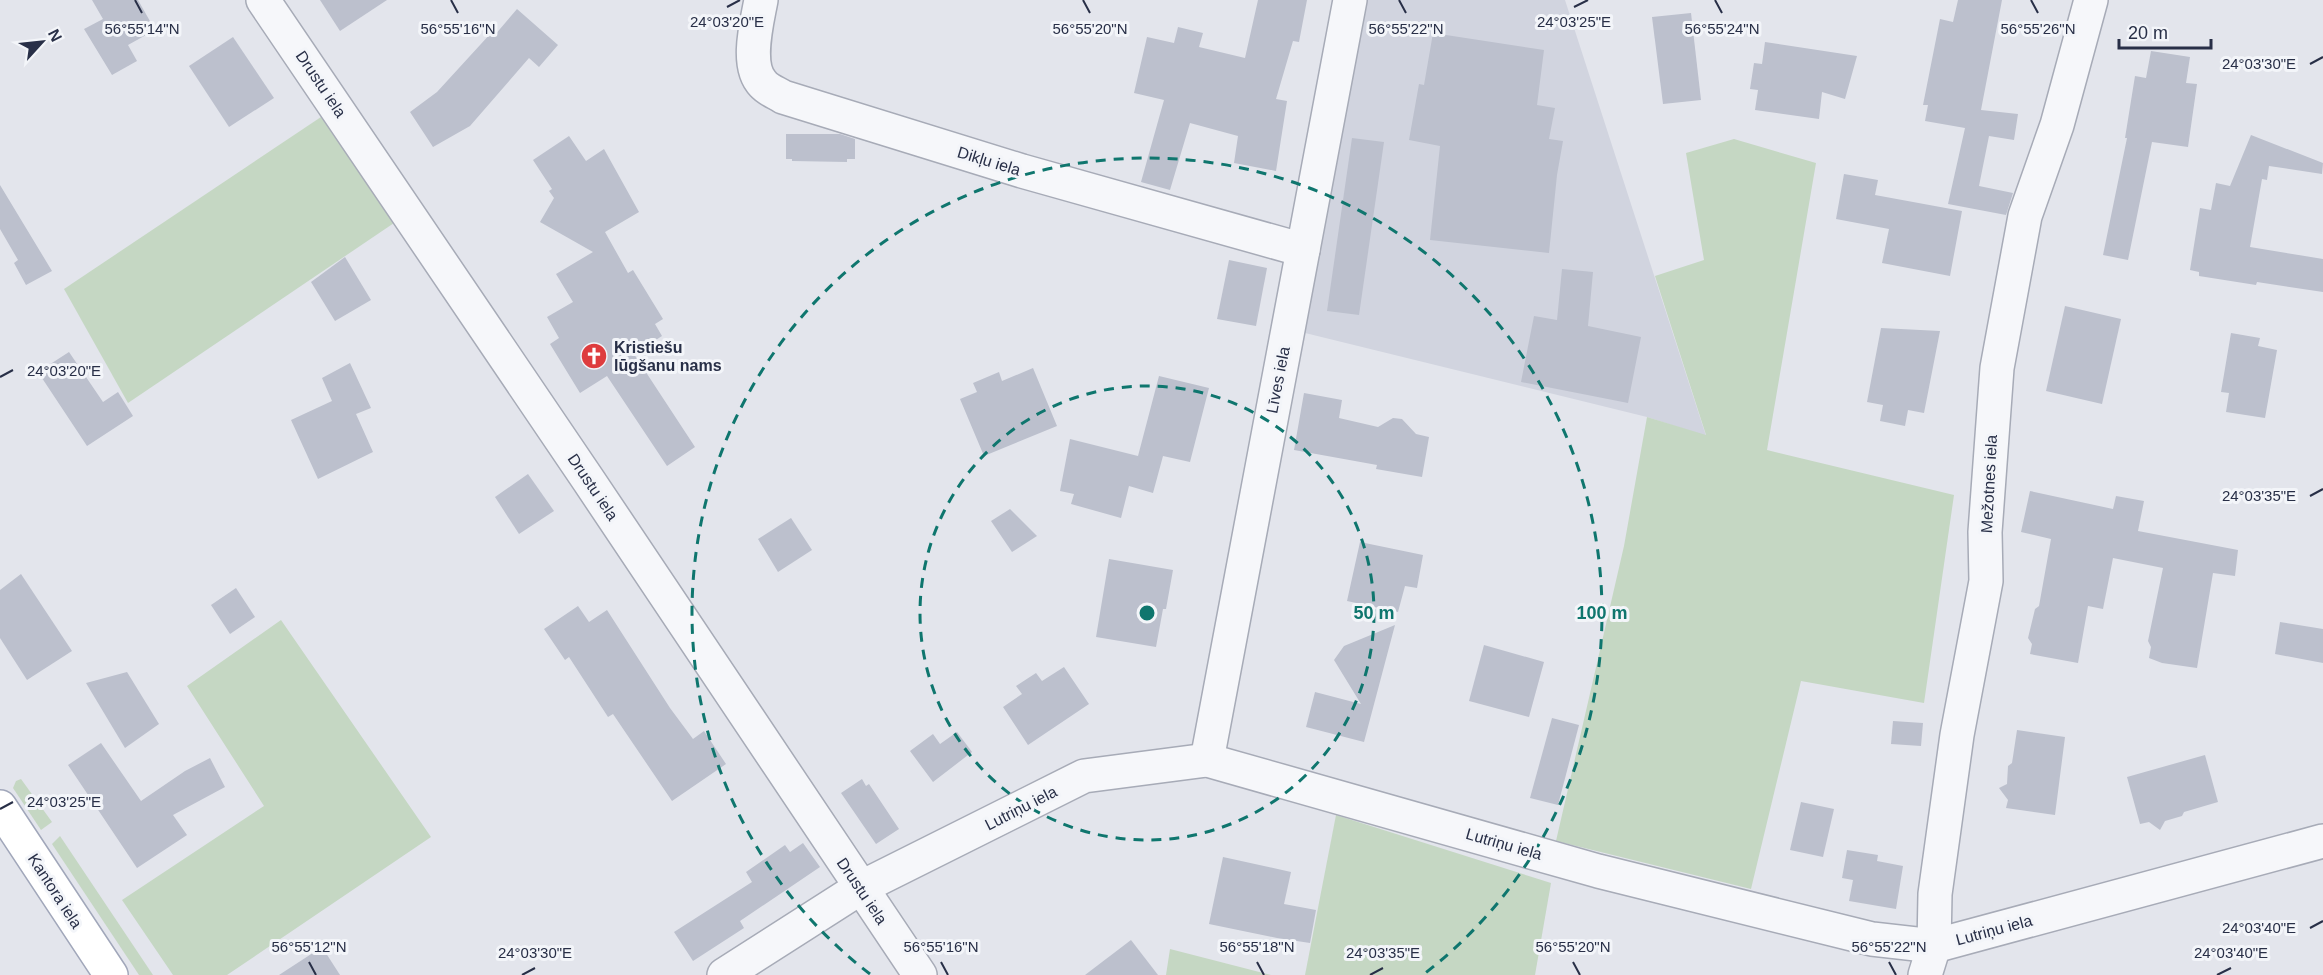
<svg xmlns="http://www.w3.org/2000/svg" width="2323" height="975" font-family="Helvetica,sans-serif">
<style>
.built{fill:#d1d4df}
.green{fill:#c5d7c3}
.building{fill:#bcc0cd}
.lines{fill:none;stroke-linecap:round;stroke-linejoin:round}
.minor-casing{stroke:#a7abb7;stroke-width:36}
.major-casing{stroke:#a1a7ba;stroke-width:36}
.minor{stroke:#f6f7fa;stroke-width:33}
.major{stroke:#fff;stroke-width:33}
.ticks{fill:none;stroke:#282f47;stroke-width:2}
.ring{fill:none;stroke:#0f766e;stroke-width:3;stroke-dasharray:10 8}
.labels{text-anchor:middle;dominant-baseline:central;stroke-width:6;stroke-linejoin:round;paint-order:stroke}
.street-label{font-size:16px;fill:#282f47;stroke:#f3f5f9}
.poi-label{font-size:16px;font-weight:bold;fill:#282f47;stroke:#f3f5f9;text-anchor:start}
.ticks-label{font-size:15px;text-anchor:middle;fill:#282f47;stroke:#f3f5f9;stroke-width:6;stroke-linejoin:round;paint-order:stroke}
.centre{fill:#0f766e;stroke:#f3f5f9;stroke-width:3}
.ring-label{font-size:18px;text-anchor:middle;font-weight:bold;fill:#0f766e;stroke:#f3f5f9;stroke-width:6;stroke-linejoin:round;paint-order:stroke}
</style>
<rect width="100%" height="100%" fill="#e3e5ec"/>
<polygon class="built" points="1364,0 1565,0 1706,436 1647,417 1297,331"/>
<g class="green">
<polygon points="321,117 394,223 128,403 64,289"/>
<polygon points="1734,139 1816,163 1767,450 1954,495 1924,703 1801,681 1751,889 1556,841 1624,546 1647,417 1706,435 1655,276 1704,260 1686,153"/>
<polygon points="281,620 431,837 227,975 173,975 122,900 264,806 187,686"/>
<polygon points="21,779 52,822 41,830 13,788 16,781"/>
<polygon points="1336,815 1551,883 1535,975 1305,975"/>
<polygon points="60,836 153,975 139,975 52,844"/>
<polygon points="1170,949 1271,975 1166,975"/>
</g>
<g class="building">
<polygon points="92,0 138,0 155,30 128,45 137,61 112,75 84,29 103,19"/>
<polygon points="320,0 387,0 340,31"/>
<polygon points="1258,0 1307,0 1299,42 1293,41 1276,99 1287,101 1276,171 1234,163 1238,136 1190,123 1170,190 1141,182 1164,100 1134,93 1147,37 1174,43 1178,27 1203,33 1199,47 1245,58"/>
<polygon points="1958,0 2002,0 1981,110 2018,114 2014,140 1989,136 1979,186 2013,193 2006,215 1948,204 1965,128 1925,121 1928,105 1923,105 1940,19 1953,22"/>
<polygon points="517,9 558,45 539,67 529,58 470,126 433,147 410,112 437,92 491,33 494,36"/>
<polygon points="1691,13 1701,100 1663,104 1652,17"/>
<polygon points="1433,33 1544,50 1537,105 1555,108 1549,139 1563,141 1557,175 1549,253 1430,240 1440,146 1409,140 1419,84 1424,85"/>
<polygon points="233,37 274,98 229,127 189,66"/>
<polygon points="1765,42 1857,56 1845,99 1822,92 1819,119 1755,110 1758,90 1750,89 1754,63 1762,64"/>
<polygon points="2151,51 2190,57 2186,83 2197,84 2188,147 2152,142 2128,260 2103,255 2127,138 2125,138 2135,76 2146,78"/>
<polygon points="786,134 840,134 855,139 855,159 847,159 847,162 792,161 792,159 786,159"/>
<polygon points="2251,135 2323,163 2322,174 2269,166 2267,180 2262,179 2250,247 2323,259 2323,292 2257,282 2256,285 2199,276 2199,272 2190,270 2200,208 2211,210 2216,183 2230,186"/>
<polygon points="569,136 586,161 604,149 639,212 605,232 628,273 633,270 663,319 655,324 662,336 634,354 695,447 667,466 607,376 580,393 550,344 559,338 547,317 573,302 556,274 593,252 540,222 554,198 549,191 552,189 533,160"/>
<polygon points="1352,138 1384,142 1359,315 1327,311"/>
<polygon points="1844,174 1878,180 1875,195 1962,211 1950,276 1882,263 1889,229 1836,219"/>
<polygon points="0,185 52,271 26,285 14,263 18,260 0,229"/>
<polygon points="345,257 371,300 335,321 311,282"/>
<polygon points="1229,260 1267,268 1256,326 1217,319"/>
<polygon points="1562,269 1593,272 1588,326 1641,337 1628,403 1521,382 1534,316 1557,320"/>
<polygon points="2065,306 2121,319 2102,404 2046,391"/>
<polygon points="1881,328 1940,331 1924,413 1908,410 1905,426 1880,421 1883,405 1867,402"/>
<polygon points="2231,333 2260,338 2258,346 2277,350 2265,418 2226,412 2229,393 2221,392"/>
<polygon points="69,352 103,402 118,392 133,416 87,446 38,372"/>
<polygon points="350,363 371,408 356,414 373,452 318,479 291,420 332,401 322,378"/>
<polygon points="1033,368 1057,426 984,456 960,399 977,392 973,383 999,372 1002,381"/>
<polygon points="1159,376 1209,388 1190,462 1163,456 1153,493 1129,486 1121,518 1071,504 1074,494 1060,491 1070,439 1138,456"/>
<polygon points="1304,393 1342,400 1339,418 1378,427 1393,418 1402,419 1416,434 1429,437 1422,477 1376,469 1377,465 1294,450"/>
<polygon points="528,474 554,511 519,534 495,497"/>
<polygon points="2030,491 2113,509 2116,496 2144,501 2138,531 2238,550 2235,576 2213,573 2197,668 2162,663 2149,658 2151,647 2148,641 2163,568 2113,558 2103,609 2088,606 2078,663 2030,654 2032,644 2028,638 2035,609 2039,606 2051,539 2021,532"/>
<polygon points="1010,509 1037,536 1012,552 991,521"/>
<polygon points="791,518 812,550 778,572 758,539"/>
<polygon points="1360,542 1423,555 1417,588 1405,586 1398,612 1347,601"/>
<polygon points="1109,559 1173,570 1166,609 1163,609 1156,647 1096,637"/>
<polygon points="21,574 72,651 27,680 0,638 0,590"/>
<polygon points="236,588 255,617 230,634 211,605"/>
<polygon points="578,606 589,622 607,610 670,708 693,739 704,731 726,764 672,801 613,714 608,717 569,657 565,660 544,629"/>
<polygon points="2280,622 2323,629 2323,663 2275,654"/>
<polygon points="1395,625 1364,742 1306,727 1315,692 1361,704 1334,660 1344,646"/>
<polygon points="1484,645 1544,662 1529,717 1469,701"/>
<polygon points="1064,667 1089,704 1028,745 1003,707 1022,694 1016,686 1036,673 1042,681"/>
<polygon points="127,672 159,724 125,748 86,683"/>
<polygon points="1552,718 1579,725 1558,805 1530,798"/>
<polygon points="1893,721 1923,723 1921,746 1891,744"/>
<polygon points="2017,730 2065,737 2055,815 2006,808 2008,800 1999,788 2007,784 2008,766 2012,763"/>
<polygon points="957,732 972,752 933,782 910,751 933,734 940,744"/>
<polygon points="101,743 141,801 185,771 210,758 225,787 173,815 187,835 137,868 68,765"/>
<polygon points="2205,755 2218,802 2184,812 2182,816 2165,821 2160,830 2149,822 2140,824 2127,777"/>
<polygon points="862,779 866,786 869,784 899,829 876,844 841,793"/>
<polygon points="1801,802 1834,809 1823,857 1790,850"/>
<polygon points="803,843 820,867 740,921 744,928 693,961 674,932 752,882 746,872 785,845 790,852"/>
<polygon points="1847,850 1878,855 1877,861 1903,866 1896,909 1849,901 1853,880 1842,878"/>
<polygon points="1223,857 1291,872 1284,904 1316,910 1310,943 1277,938 1209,924"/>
<polygon points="1131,940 1158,975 1085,975"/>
<polygon points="322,947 340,975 279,975"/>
</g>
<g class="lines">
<defs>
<g id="minor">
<polyline points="263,0 589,481 920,975"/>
<path d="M761 0C757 22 745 66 763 84 768 90 777 93 783 97L1022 171 1303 250"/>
<polyline points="1207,760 1350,0"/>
<polyline points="724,975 860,888 1084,776 1207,760 1598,871 1872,939 1934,946 2323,841"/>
<polyline points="1925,975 1934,946 1935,894 1957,735 1986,581 1985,532 1997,368 2025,216 2057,125 2091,0"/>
</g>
<polyline id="major" points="0,807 111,975"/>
</defs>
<use href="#minor" class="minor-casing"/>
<use href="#major" class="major-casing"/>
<use href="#minor" class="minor"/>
<use href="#major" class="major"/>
</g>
<path class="ticks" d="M135 0 142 13M451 0 458 13M1083 0 1090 13M1399 0 1406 13M1715 0 1722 13M2031 0 2038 13M727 7 740 0M1574 7 1588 0M2310 64 2323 57M0 377 13 370M2310 496 2323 489M0 809 13 802M2310 928 2323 921M309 962 316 975M941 962 948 975M1257 962 1264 975M1573 962 1580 975M1889 962 1896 975M522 975 535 968M1370 975 1383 968M2217 975 2231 968"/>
<g class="ring">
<circle cx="1147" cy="613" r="227"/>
<path d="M870 974A455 455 0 1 1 1424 974"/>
</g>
<defs>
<symbol id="church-disc" viewBox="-11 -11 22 22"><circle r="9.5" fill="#de3c3e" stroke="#f3f5f9"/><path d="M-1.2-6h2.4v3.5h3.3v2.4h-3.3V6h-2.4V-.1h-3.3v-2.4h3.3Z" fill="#fff"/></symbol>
</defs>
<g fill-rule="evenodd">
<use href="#church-disc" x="579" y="341" width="30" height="30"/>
</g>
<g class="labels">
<g class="street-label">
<text transform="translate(321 84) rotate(56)">Drustu iela</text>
<text transform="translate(989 161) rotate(17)">Dikļu iela</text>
<text transform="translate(1278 380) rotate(-79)">Līves iela</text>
<text transform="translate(1989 484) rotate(-87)">Mežotnes iela</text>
<text transform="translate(593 487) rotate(56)">Drustu iela</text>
<text transform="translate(1021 808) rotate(-27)">Lutriņu iela</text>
<text transform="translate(1504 844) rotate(16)">Lutriņu iela</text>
<text transform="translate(55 891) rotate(57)">Kantora iela</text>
<text transform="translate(862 891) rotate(56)">Drustu iela</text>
<text transform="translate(1994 930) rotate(-15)">Lutriņu iela</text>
</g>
<g class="poi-label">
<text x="614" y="347">Kristiešu<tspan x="614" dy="18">lūgšanu nams</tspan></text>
</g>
</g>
<g class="ticks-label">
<text x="727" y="27">24°03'20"E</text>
<text x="1574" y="27">24°03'25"E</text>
<text x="142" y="34">56°55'14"N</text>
<text x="458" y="34">56°55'16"N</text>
<text x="1090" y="34">56°55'20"N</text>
<text x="1406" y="34">56°55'22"N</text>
<text x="1722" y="34">56°55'24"N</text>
<text x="2038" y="34">56°55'26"N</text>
<text x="2259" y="69">24°03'30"E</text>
<text x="64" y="376">24°03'20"E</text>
<text x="2259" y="501">24°03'35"E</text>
<text x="64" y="807">24°03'25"E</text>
<text x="2259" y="933">24°03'40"E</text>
<text x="309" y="952">56°55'12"N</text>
<text x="941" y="952">56°55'16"N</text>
<text x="1257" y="952">56°55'18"N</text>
<text x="1573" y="952">56°55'20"N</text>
<text x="1889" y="952">56°55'22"N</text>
<text x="535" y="958">24°03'30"E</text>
<text x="1383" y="958">24°03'35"E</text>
<text x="2231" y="958">24°03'40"E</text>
</g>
<circle cx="1147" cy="613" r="9" class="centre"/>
<g class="ring-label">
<text x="1374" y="619">50 m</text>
<text x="1602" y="619">100 m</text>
</g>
<g transform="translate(42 42) rotate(63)" stroke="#f3f5f9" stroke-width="4.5" paint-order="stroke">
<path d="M0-4.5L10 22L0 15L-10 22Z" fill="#282f47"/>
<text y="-9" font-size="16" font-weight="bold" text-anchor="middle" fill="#282f47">N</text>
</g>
<path d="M2119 39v9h92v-9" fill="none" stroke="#282f47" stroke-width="3"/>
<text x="2128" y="39" font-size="18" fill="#282f47" stroke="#f3f5f9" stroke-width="4.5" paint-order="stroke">20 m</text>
</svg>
